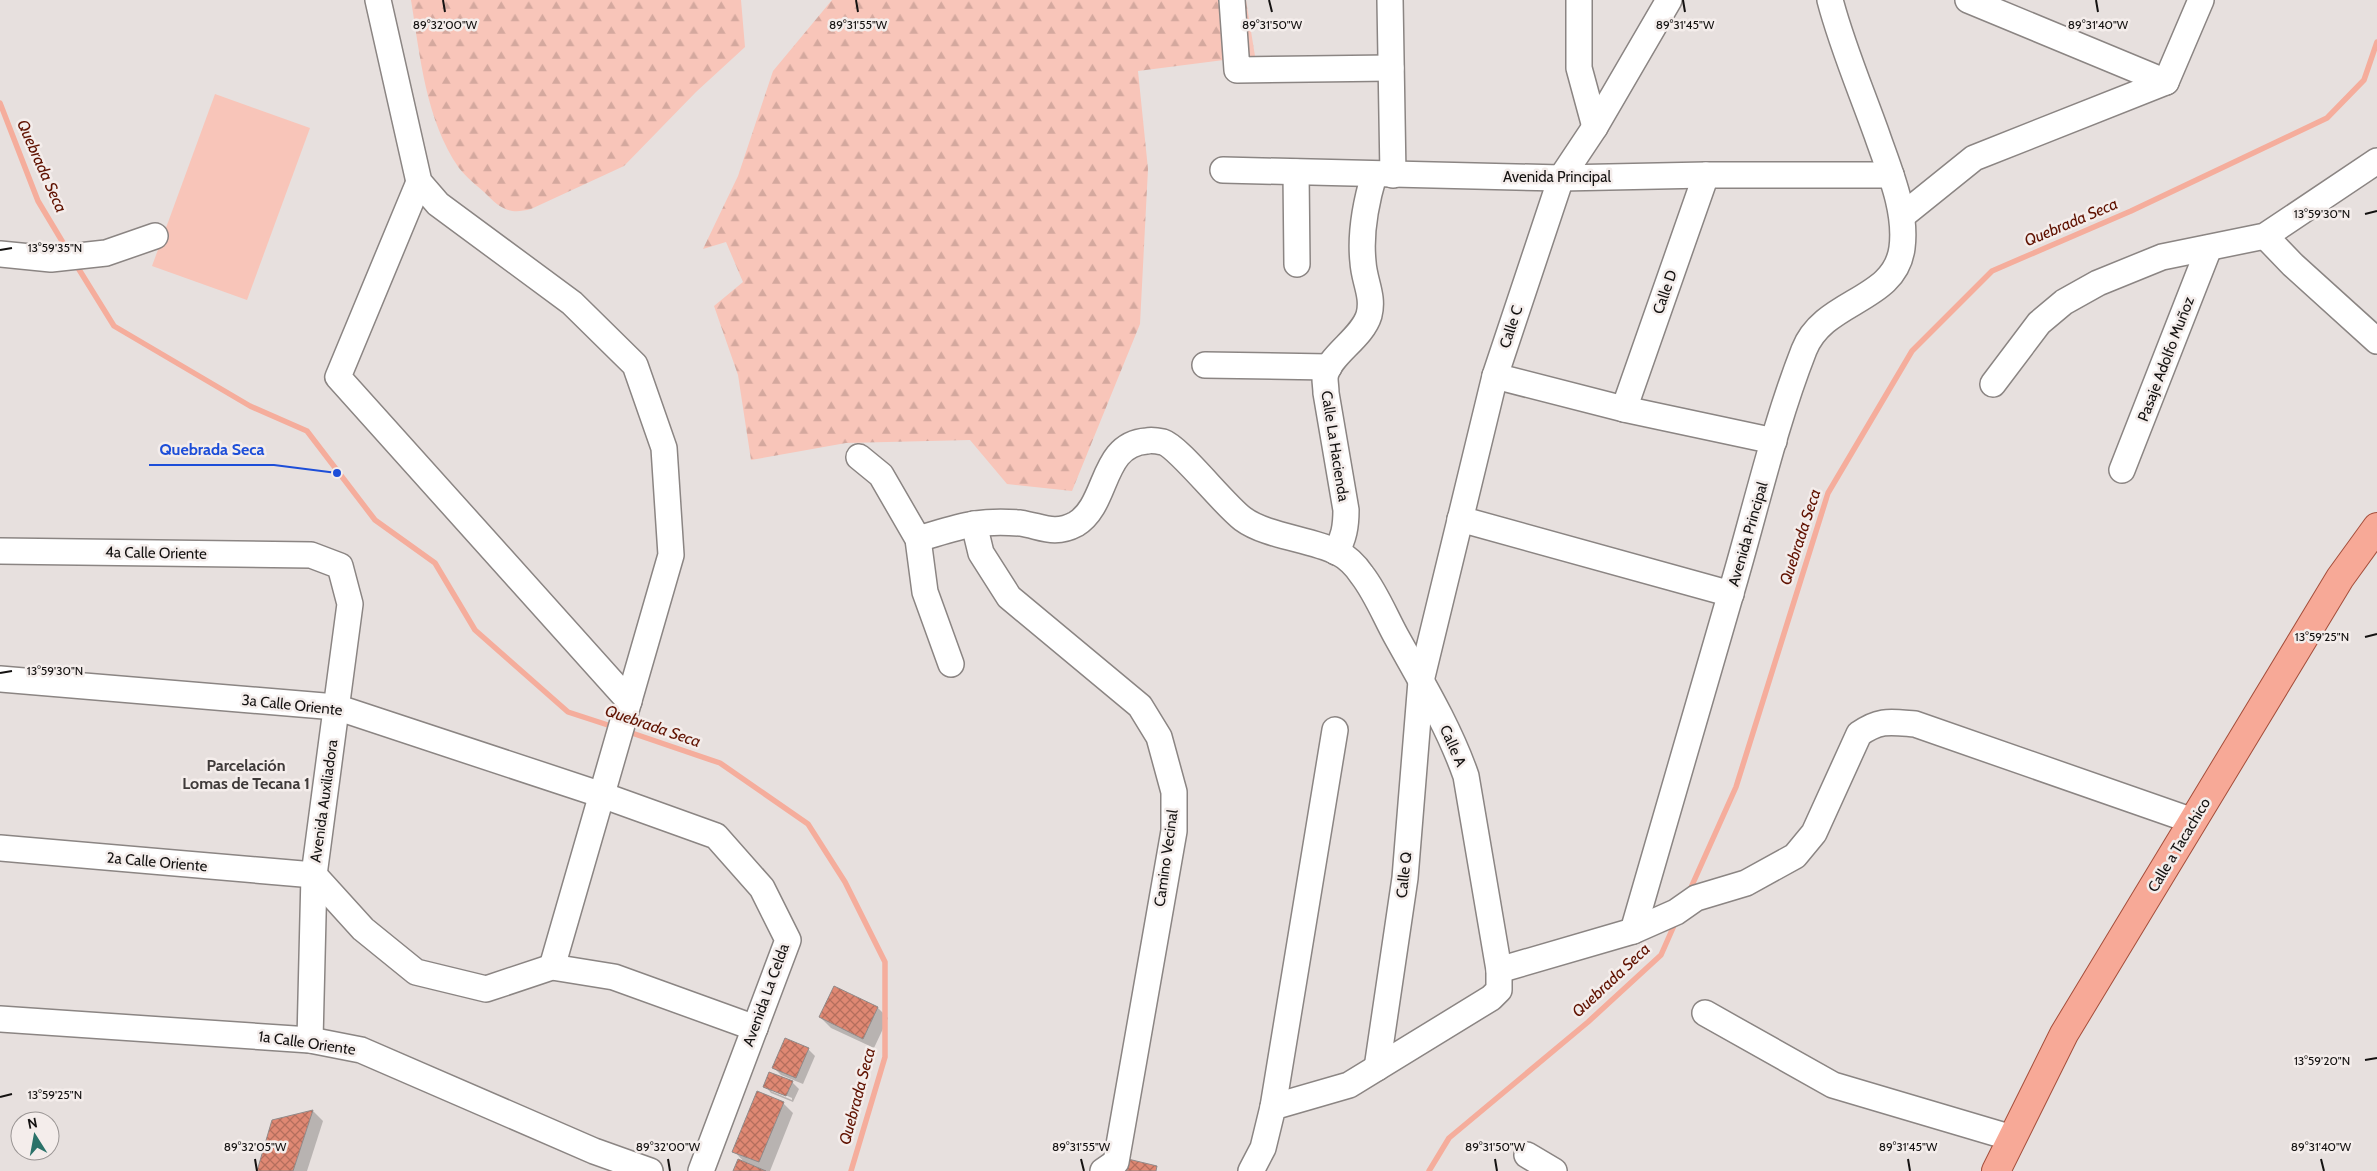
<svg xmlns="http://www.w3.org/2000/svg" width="2377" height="1171" font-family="Cabin,sans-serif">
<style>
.forest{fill:url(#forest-firs)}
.pitch{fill:#f8c5b9}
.shadow{fill:#0003;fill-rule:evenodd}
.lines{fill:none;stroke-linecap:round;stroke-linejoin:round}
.stream{stroke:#f5ad9c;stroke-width:5.5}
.building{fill:url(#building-cross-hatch);stroke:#918a89}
.minor-casing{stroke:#8b8583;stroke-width:28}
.major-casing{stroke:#a44e3b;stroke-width:30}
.minor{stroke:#fff;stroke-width:25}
.major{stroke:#f7a997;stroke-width:28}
.ticks{fill:none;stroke:#141211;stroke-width:2}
.labels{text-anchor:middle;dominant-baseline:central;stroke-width:5;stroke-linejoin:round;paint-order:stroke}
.street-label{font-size:15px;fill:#141211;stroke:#f4edeb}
.water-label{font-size:16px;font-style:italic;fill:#601201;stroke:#f4edeb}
.neighbourhood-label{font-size:16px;font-weight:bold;fill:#3f3a39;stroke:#f4edeb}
.ticks-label{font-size:12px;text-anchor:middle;fill:#141211;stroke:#f4edeb;stroke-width:5;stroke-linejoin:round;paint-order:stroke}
.leader{fill:none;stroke:#1d4ed8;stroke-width:2}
.callout-dot{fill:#1d4ed8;stroke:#f4edeb;stroke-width:2}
.callout-label{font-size:16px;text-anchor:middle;font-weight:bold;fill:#1d4ed8;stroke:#f4edeb;stroke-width:5;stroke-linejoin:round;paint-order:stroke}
</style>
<defs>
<pattern id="forest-firs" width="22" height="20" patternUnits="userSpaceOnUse" patternTransform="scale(1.25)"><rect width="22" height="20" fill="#f8c5b9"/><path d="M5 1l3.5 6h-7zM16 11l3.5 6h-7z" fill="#d4a89e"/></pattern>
<pattern id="building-cross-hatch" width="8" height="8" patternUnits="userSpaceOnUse" patternTransform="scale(1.25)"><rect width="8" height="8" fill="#df8873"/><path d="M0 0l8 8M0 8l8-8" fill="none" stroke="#b46e5d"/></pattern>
</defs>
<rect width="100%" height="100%" fill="#e7e0de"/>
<g class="forest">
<path d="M411 0H741L745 47 696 92 624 166 531 209C508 215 500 208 484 192 476 185 466 177 459 168 426 121 420 56 411 0Z"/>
<polygon points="832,0 1246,0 1255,56 1138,71 1148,169 1140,324 1072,491 1007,484 970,440 846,443 751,460 738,375 714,306 743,282 726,242 703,249 738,176 773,71"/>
</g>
<polygon class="pitch" points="215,94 310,128 247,300 152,266"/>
<g class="shadow">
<polygon points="834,988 878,1008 888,1018 874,1048 831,1028 820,1017"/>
<polygon points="808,1049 815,1056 803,1084 781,1075 774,1068"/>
<path d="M792 1082 799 1089 793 1102 771 1093 765 1086ZM771 1089 792 1098V1100L771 1091Z"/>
<polygon points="783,1103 793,1113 770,1171 734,1171 746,1164 734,1151"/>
<polygon points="313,1111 323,1121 307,1171 258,1171 273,1121"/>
</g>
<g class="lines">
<g class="stream">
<polyline points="0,103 38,201 68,251"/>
<polyline points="75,263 114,326 250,406 307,431 375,520 435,563 475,630 568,712 614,727"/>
<polyline points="626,731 720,763 808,824 845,882 885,962 885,1057 851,1171"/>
<polyline points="1689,892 1736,787 1828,493 1912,351 1992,271 2131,211 2327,118 2364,80 2377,42"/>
<polyline points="1429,1171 1449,1138 1588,1022 1661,955 1676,921"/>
</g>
</g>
<g class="building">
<polygon points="834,986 878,1007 863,1039 819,1017"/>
<polygon points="785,1038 809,1048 796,1078 772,1068"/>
<polygon points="769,1072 793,1081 786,1096 763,1087"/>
<polygon points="757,1091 784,1102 759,1162 732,1152"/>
<polygon points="313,1110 293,1171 257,1171 272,1120"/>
<polygon points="738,1159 766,1171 733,1171"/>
<polygon points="1128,1159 1157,1166 1156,1171 1124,1171"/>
</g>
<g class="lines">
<defs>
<g id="minor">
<polyline points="378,0 419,182 438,204 572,303 635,365 664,448 671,555 552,967"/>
<polyline points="1232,0 1237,70 1391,68"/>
<polyline points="1390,0 1393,175"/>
<polyline points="1579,0 1579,68 1595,127"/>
<polyline points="1968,0 2166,82"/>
<polyline points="1223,170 1561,178 1706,175 1891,175"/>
<polyline points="1296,172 1297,264"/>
<polyline points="419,182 338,377 629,701"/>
<polyline points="1902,216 1974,158 2166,82 2201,0"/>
<polyline points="2265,236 2293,265 2377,341"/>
<polyline points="0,254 51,259 106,253 155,236"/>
<polyline points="1205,365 1329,367"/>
<polyline points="1495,376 1624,409 1774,441"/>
<polyline points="1993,384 2039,323 2064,302 2098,283 2162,257 2265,236 2377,161"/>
<polyline points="1624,409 1706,175"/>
<polyline points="859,457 881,475 918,539 925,592 951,664"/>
<polyline points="2122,470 2209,248"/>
<polyline points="1460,519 1731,594"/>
<polyline points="974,524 981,553 1009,597 1140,706 1159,737 1174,792 1174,831 1116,1162 1103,1171"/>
<path d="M918 539C936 534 955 527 974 524 988 522 1006 522 1020 523 1041 526 1054 536 1076 524 1109 504 1100 444 1147 441 1151 440 1158 441 1163 442 1179 447 1223 504 1243 519 1266 536 1310 539 1337 552 1347 557 1356 566 1362 575 1376 593 1385 616 1396 636 1421 681 1449 727 1466 776L1499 970V990L1491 998 1349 1085 1273 1107 1263 1148 1251 1171"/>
<polyline points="0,551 311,555 340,566 350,604 314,875 310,1040"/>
<path d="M1336 552C1344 538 1346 526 1346 510L1326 393C1326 388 1325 383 1325 378 1327 356 1362 339 1369 315 1374 296 1364 281 1363 262 1360 234 1366 202 1374 175"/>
<polyline points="0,679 336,707 602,795 716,836 762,888 788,940 701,1171"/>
<polyline points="0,848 314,875 363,929 416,972 486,989 552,967 614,977 755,1028"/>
<path d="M1633 931C1667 814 1701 697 1735 579 1757 503 1775 424 1804 350 1824 299 1895 302 1902 248 1907 210 1889 170 1877 135 1861 90 1842 46 1830 0"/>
<path d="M1499 970 1633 931 1676 912 1696 898 1746 883 1795 856 1814 833 1859 734C1880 719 1891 722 1915 724L2193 821"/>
<polyline points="1705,1013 1833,1085 2012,1138"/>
<polyline points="0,1019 310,1040 361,1050 594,1151 650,1171"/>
<polyline points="1377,1068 1405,878 1421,681 1495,376 1561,178 1595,127 1669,0"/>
<polyline points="1273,1107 1335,730"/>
<polyline points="1527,1155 1554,1171"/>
</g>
<polyline id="major" points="1996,1171 2064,1034 2340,578 2377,527"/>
</defs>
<use href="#minor" class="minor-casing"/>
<use href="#major" class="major-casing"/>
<use href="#minor" class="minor"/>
<use href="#major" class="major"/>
</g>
<path class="ticks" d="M443 0 445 12M856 0 858 12M1269 0 1272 12M1683 0 1685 12M2096 0 2098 12M2365 214 2377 211M0 250 12 248M2365 637 2377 634M0 673 12 671M2365 1060 2377 1058M0 1097 12 1094M255 1159 257 1171M668 1159 670 1171M1081 1159 1084 1171M1495 1159 1497 1171M1908 1159 1910 1171M2321 1159 2324 1171"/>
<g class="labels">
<g class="street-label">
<text x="1557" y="177">Avenida Principal</text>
<text transform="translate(1665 292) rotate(-71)">Calle D</text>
<text transform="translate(1511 327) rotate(-72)">Calle C</text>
<text transform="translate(2166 359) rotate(-69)">Pasaje Adolfo Muñoz</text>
<text transform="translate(1335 446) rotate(81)">Calle La Hacienda</text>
<text transform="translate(1748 534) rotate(-74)">Avenida Principal</text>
<text transform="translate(156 553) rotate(1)">4a Calle Oriente</text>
<text transform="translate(292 705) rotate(6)">3a Calle Oriente</text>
<text transform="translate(1453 746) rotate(66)">Calle A</text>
<text transform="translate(324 801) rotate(-82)">Avenida Auxiliadora</text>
<text transform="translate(2179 845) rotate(-59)">Calle a Tacachico</text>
<text transform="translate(1166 858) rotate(-82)">Camino Vecinal</text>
<text transform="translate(157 862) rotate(5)">2a Calle Oriente</text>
<text transform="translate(1404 875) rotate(-84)">Calle Q</text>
<text transform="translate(766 995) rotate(-70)">Avenida La Celda</text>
<text transform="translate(307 1043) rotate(8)">1a Calle Oriente</text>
</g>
<g class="water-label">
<text transform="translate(42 166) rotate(66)">Quebrada Seca</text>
<text transform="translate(2071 222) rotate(-23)">Quebrada Seca</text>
<text transform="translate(1800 537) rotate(-72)">Quebrada Seca</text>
<text transform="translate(653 726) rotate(19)">Quebrada Seca</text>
<text transform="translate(1611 980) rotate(-43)">Quebrada Seca</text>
<text transform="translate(857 1096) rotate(-75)">Quebrada Seca</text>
</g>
<g class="neighbourhood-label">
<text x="246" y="765">Parcelación<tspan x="246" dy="18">Lomas de Tecana 1</tspan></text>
</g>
</g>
<g class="ticks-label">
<text x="445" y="29">89°32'00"W</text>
<text x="858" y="29">89°31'55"W</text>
<text x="1272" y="29">89°31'50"W</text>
<text x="1685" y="29">89°31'45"W</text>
<text x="2098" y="29">89°31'40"W</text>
<text x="2322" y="218">13°59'30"N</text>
<text x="55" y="252">13°59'35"N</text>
<text x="2322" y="641">13°59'25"N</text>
<text x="55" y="675">13°59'30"N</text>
<text x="2322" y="1065">13°59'20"N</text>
<text x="55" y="1099">13°59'25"N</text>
<text x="255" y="1151">89°32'05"W</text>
<text x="668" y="1151">89°32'00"W</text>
<text x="1081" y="1151">89°31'55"W</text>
<text x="1495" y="1151">89°31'50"W</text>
<text x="1908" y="1151">89°31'45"W</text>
<text x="2321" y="1151">89°31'40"W</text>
</g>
<path class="leader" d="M337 473L274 465H149"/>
<circle class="callout-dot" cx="337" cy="473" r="5"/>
<g class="callout-label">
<text x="212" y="455">Quebrada Seca</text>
</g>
<g transform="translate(35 1136) rotate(349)"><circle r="24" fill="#f4edeb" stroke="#9a9594"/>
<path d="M0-4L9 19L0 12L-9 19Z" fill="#2b7269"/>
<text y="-8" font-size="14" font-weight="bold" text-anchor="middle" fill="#141211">N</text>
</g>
</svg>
